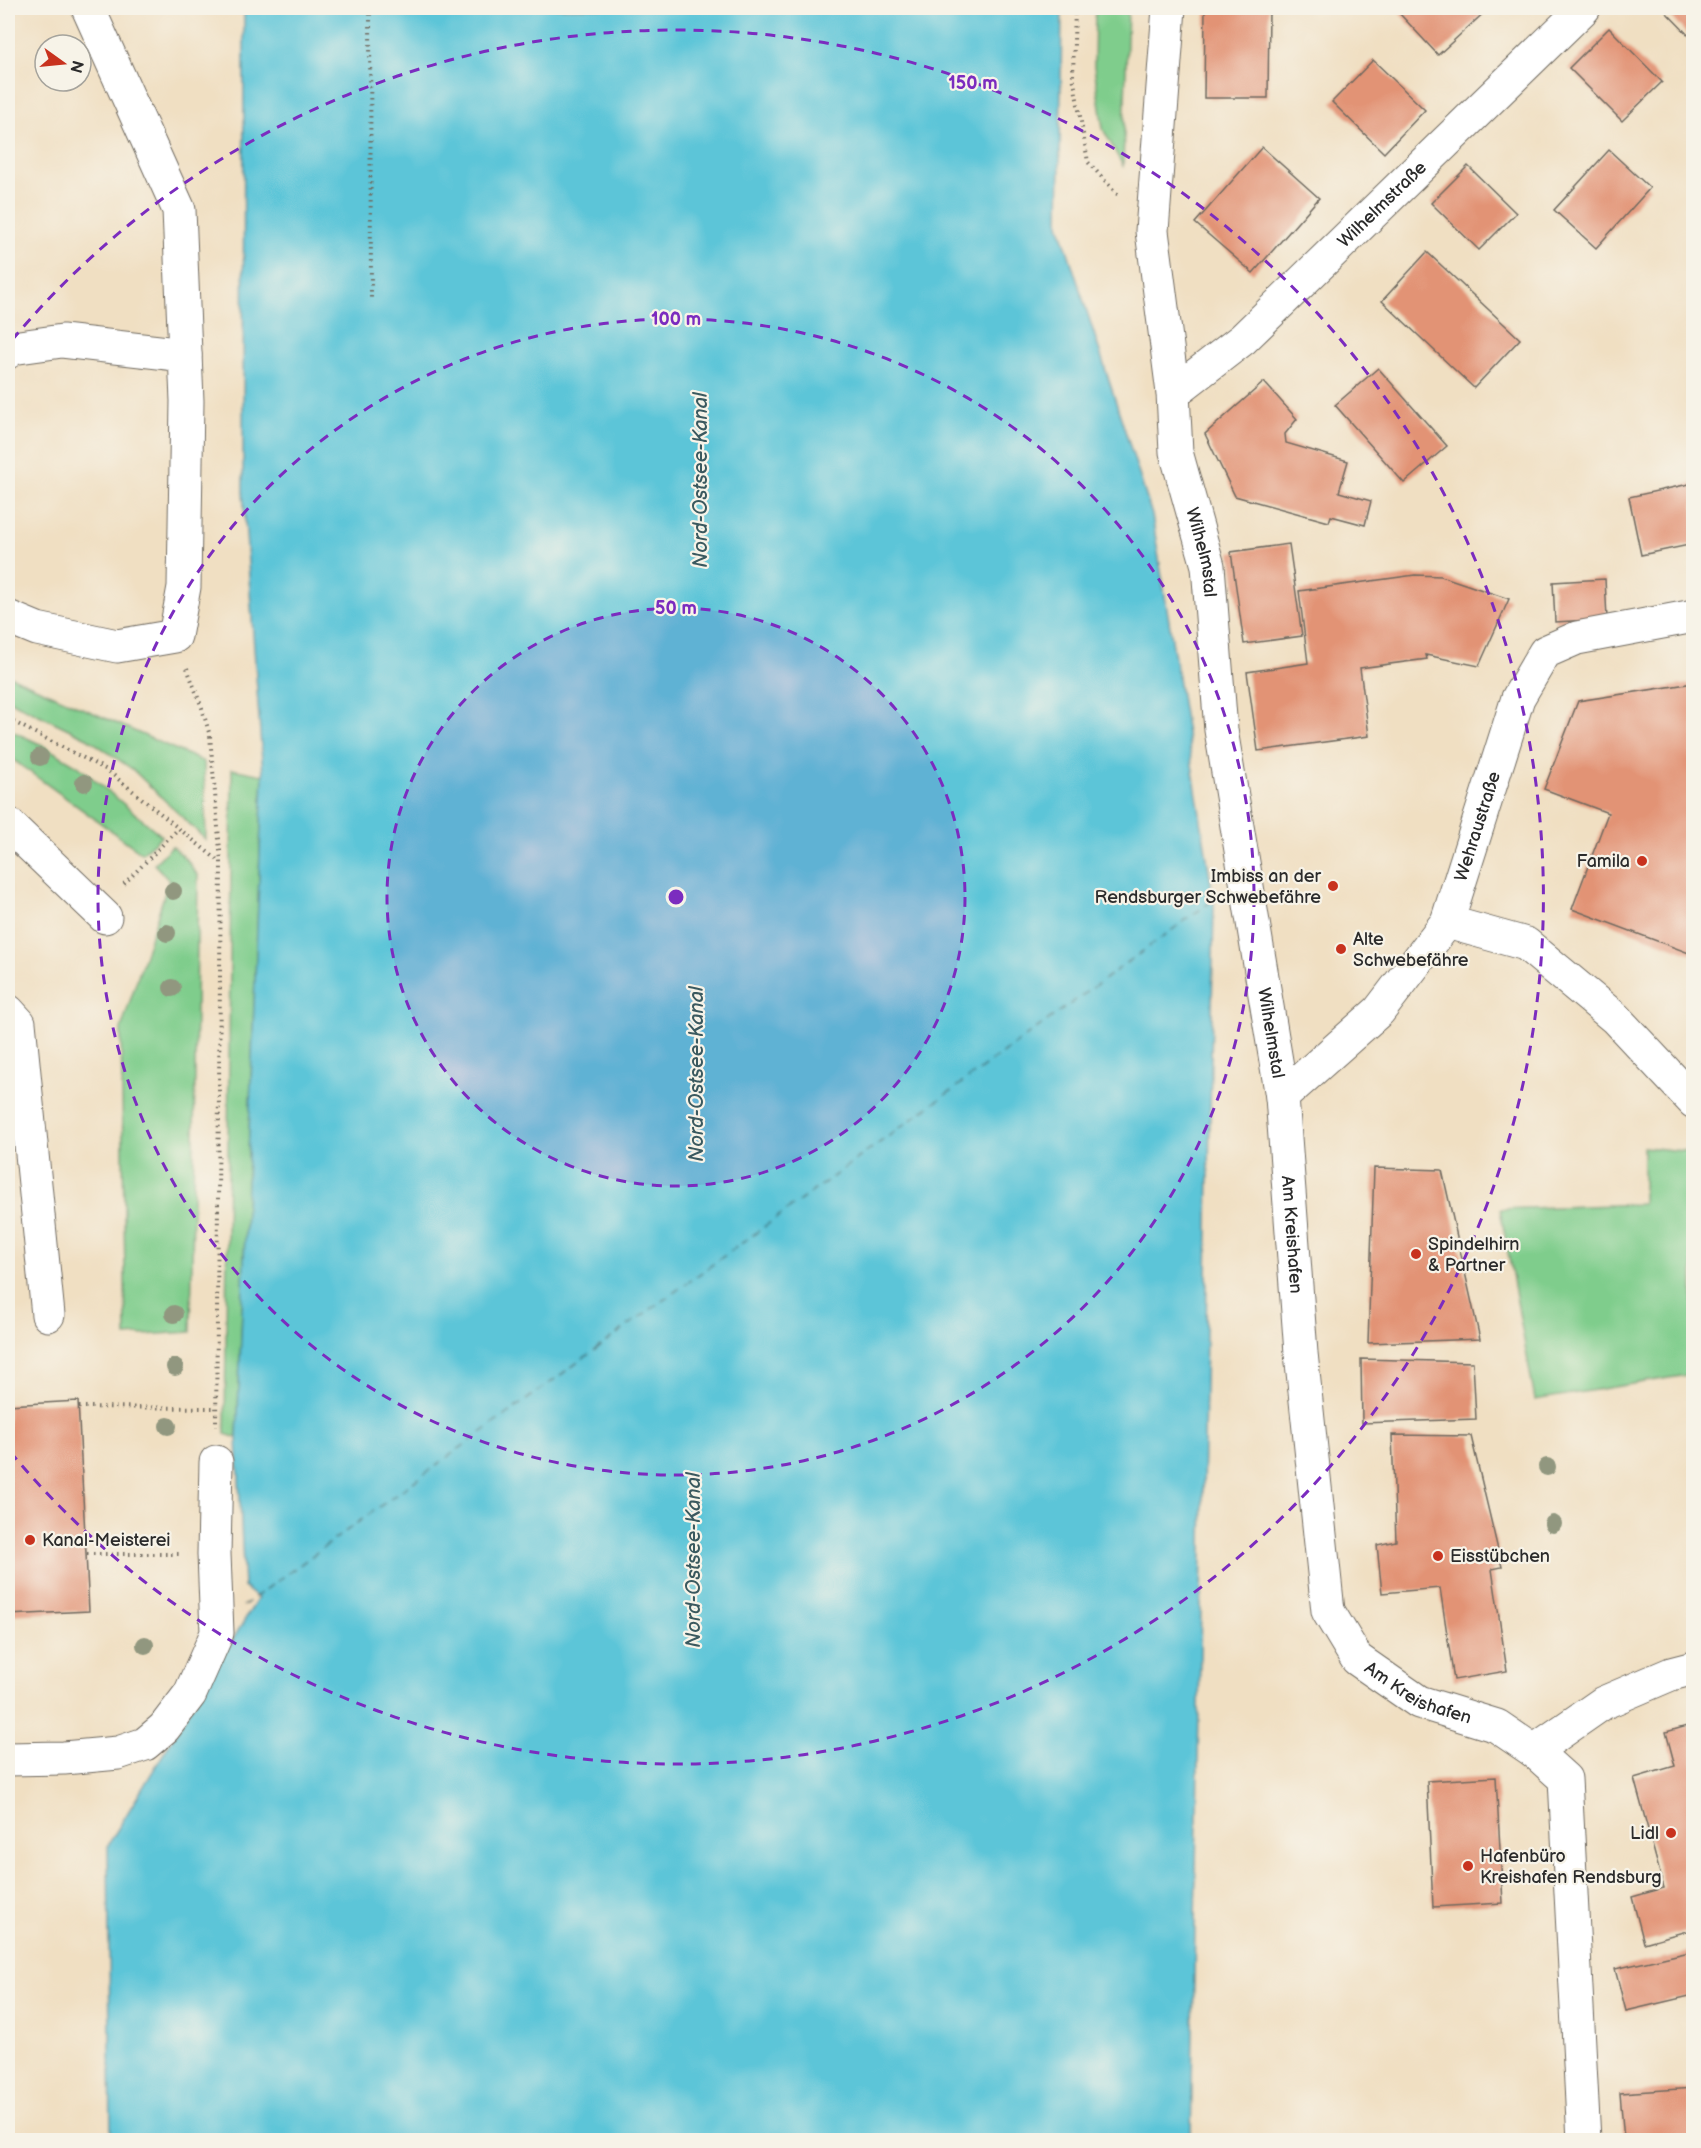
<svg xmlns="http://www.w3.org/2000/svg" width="1701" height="2148" font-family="'Balsamiq Sans',sans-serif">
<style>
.green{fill:#7fcd8c;stroke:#557c5c;stroke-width:1.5}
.water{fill:#5cc5d8;stroke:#447882;stroke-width:1.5}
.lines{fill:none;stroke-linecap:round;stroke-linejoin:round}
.ferry{stroke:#3a595f;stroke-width:1.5;stroke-dasharray:8 6;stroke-linecap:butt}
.building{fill:#e29375}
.minor-casing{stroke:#706a60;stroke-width:35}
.path{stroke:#706a60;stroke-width:4;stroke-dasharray:1.5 4.5;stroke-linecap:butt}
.minor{stroke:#fff;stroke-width:33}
.tree{fill:#91977f}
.ring{fill:none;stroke:#7b2cbf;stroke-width:3;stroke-dasharray:10 8}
.poi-dot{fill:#c8321e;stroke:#f7f3e8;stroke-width:2}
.labels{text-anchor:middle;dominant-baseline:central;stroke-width:4.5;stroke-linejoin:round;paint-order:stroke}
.street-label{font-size:18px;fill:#2b2b2b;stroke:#f7f3e8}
.poi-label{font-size:18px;fill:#2b2b2b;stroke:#f7f3e8;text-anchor:start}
.water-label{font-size:20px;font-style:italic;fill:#3a595f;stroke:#f7f3e8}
.centre{fill:#7b2cbf;stroke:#f7f3e8;stroke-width:3}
.ring-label{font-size:18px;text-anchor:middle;font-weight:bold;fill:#7b2cbf;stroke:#f7f3e8;stroke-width:4.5;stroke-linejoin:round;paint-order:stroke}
</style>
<rect width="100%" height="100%" fill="#f7f3e8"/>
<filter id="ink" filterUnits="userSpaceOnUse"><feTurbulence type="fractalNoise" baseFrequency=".0167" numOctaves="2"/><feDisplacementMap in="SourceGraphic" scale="12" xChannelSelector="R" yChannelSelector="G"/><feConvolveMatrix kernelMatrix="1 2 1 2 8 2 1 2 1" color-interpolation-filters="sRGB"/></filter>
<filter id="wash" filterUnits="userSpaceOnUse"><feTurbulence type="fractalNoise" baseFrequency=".008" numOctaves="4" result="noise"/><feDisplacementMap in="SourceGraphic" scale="24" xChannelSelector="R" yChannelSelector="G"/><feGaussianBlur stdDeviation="1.35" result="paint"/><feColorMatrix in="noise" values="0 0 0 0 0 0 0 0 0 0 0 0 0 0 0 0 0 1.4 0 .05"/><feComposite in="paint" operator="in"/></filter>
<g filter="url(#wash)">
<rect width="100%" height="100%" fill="#f0dfc2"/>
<g class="green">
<polygon points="1095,8 1128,8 1123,166 1103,129 1094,66"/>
<polygon points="8,675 204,762 206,840 132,769 87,738 8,700"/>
<polygon points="8,729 42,745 78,766 162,836 142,853 8,756"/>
<polygon points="232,769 263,775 237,1438 225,1434"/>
<polygon points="172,846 187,860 198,876 191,1332 126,1336 121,1029 169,880 154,864"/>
<polygon points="1643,1147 1693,1152 1693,1374 1535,1400 1500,1209 1643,1204"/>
</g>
<polygon class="water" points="244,8 1062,8 1059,224 1152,515 1214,902 1191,2140 111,2140 108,1845 258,1598 244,1587 237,1438 263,775 243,492"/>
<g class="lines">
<polyline class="ferry" points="243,1606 1220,895"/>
</g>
<g id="blocks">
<g class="building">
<polygon points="1205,8 1269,8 1268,98 1204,98"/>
<polygon points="1408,8 1489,8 1438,55 1400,14"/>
<polygon points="1662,8 1694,8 1694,41"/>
<polygon points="1609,28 1662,82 1622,121 1569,68"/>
<polygon points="1373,60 1425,110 1384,153 1332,102"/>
<polygon points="1262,147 1319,198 1253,273 1195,223"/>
<polygon points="1609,150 1650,188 1596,248 1554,210"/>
<polygon points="1468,166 1516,213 1479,250 1431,203"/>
<polygon points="1427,252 1520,339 1474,388 1382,301"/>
<polygon points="1378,368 1447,446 1404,483 1335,405"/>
<polygon points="1264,382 1297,419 1285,434 1286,443 1348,461 1339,492 1371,501 1365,525 1331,516 1329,522 1235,496 1205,434"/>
<polygon points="1694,483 1694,544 1641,555 1629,497"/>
<polygon points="1289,544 1302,636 1244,644 1231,552"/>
<polygon points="1415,575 1441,576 1509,599 1479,666 1426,655 1427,659 1360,668 1369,736 1258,751 1247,672 1308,663 1299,591"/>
<polygon points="1605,579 1607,619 1555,622 1553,582"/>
<polygon points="1694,683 1694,955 1572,909 1608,813 1544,789 1578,701"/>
<polygon points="1374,1168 1442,1170 1480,1339 1368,1343"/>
<polygon points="1361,1359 1473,1362 1476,1419 1362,1423"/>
<polygon points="78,1401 89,1611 8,1615 8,1405"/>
<polygon points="1392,1435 1471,1436 1502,1567 1492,1569 1507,1671 1454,1680 1440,1588 1382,1593 1377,1545 1396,1541"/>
<polygon points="1694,1724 1694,1929 1644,1943 1632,1897 1664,1888 1634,1778 1675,1766 1666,1732"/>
<polygon points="1496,1777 1503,1903 1433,1907 1427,1781"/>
<polygon points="1694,1951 1694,1995 1626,2011 1615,1969"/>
<polygon points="1694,2088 1694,2140 1624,2140 1620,2093"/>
</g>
</g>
</g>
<g filter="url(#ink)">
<use href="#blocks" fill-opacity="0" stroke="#706a60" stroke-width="1.5"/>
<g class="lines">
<defs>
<g id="minor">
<path id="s1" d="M1169 8 1152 231 1173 393 1176 452 1208 566 1221 730 1282 1097 1301 1353 1328 1611 1357 1659 1419 1702 1497 1726 1534 1751 1565 1779 1584 2140"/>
<polyline points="8,352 12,348 62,341 185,355"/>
<path id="s2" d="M1173 393 1243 339 1584 8"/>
<polyline points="8,617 37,629 117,646 175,636 184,587 187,401 179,210 88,8"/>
<polyline points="8,824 105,917"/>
<polyline points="1447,922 1526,944 1615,1018 1694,1102"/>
<polyline points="8,1011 19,1023 48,1315"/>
<path id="s3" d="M1282 1097 1379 1011 1447 922 1518 698 1545 652 1577 638 1694 616"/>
<polyline points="1534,1751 1603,1703 1671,1674 1694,1668"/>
<polyline points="8,1759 64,1758 118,1753 145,1744 164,1728 190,1694 217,1633 214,1554 216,1462"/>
</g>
</defs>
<use href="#minor" class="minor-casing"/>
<g class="path">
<polyline points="370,8 371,300"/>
<polyline points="1075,8 1073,76 1088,162 1118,195"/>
<polyline points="187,668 202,708 210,736 221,862 216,1427"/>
<polyline points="8,719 107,770 220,862"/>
<polyline points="124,884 178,829"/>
<polyline points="79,1407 216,1408"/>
<polyline points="87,1554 179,1554"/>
</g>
<use href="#minor" class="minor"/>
</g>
<g class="tree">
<circle cx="40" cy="757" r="9"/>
<circle cx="84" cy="783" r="9"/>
<circle cx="173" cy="891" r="9"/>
<circle cx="167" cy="933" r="9"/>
<circle cx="172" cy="988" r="9"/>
<circle cx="174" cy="1314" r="9"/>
<circle cx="175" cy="1367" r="9"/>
<circle cx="168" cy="1426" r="9"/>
<circle cx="1547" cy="1467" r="9"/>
<circle cx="1553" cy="1524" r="9"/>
<circle cx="145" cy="1645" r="9"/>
</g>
</g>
<circle cx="676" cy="897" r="289" fill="#7b2cbf" fill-opacity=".12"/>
<g class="ring">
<circle cx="676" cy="897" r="289"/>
<circle cx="676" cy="897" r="578"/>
<path d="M12 340A867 867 0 1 1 12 1454"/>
</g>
<g class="poi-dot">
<circle cx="1642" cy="861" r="6"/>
<circle cx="1333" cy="886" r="6"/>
<circle cx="1341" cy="949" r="6"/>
<circle cx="1416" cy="1254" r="6"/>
<circle cx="30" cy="1540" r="6"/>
<circle cx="1438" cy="1556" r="6"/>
<circle cx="1671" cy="1833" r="6"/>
<circle cx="1468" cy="1866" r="6"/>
</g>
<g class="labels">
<g class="street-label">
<text stroke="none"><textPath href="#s2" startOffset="282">Wilhelmstraße</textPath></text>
<text stroke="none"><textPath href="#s1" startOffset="550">Wilhelmstal</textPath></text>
<text stroke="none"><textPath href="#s3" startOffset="342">Wehraustraße</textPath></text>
<text stroke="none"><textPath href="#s1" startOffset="1036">Wilhelmstal</textPath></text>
<text stroke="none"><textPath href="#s1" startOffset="1239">Am Kreishafen</textPath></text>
<text stroke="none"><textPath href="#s1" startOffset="1744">Am Kreishafen</textPath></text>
</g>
<g class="poi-label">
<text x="1630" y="861" text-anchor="end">Famila</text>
<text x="1321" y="876" text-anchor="end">Imbiss an der<tspan x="1321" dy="21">Rendsburger Schwebefähre</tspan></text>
<text x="1353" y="939">Alte<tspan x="1353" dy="21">Schwebefähre</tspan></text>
<text x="1428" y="1244">Spindelhirn<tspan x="1428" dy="21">&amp; Partner</tspan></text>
<text x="42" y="1540">Kanal-Meisterei</text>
<text x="1450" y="1556">Eisstübchen</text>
<text x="1659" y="1833" text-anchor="end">Lidl</text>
<text x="1480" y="1856">Hafenbüro<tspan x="1480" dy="21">Kreishafen Rendsburg</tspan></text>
</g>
<g class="water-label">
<text transform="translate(701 480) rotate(-90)">Nord-Ostsee-Kanal</text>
<text transform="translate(697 1074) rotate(-90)">Nord-Ostsee-Kanal</text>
<text transform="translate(694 1560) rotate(-90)">Nord-Ostsee-Kanal</text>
</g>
</g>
<circle cx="676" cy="897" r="9" class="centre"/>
<g class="ring-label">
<text x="973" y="89">150 m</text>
<text x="676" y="325">100 m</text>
<text x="676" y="614">50 m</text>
</g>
<rect width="1701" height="2148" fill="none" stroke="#f7f3e8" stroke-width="30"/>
<g transform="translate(63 63) rotate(105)"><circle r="28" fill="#f7f3e8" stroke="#a5a39c" stroke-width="1.5"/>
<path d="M0-4.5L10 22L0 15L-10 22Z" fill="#c8321e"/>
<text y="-9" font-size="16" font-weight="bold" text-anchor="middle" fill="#2b2b2b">N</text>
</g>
</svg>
